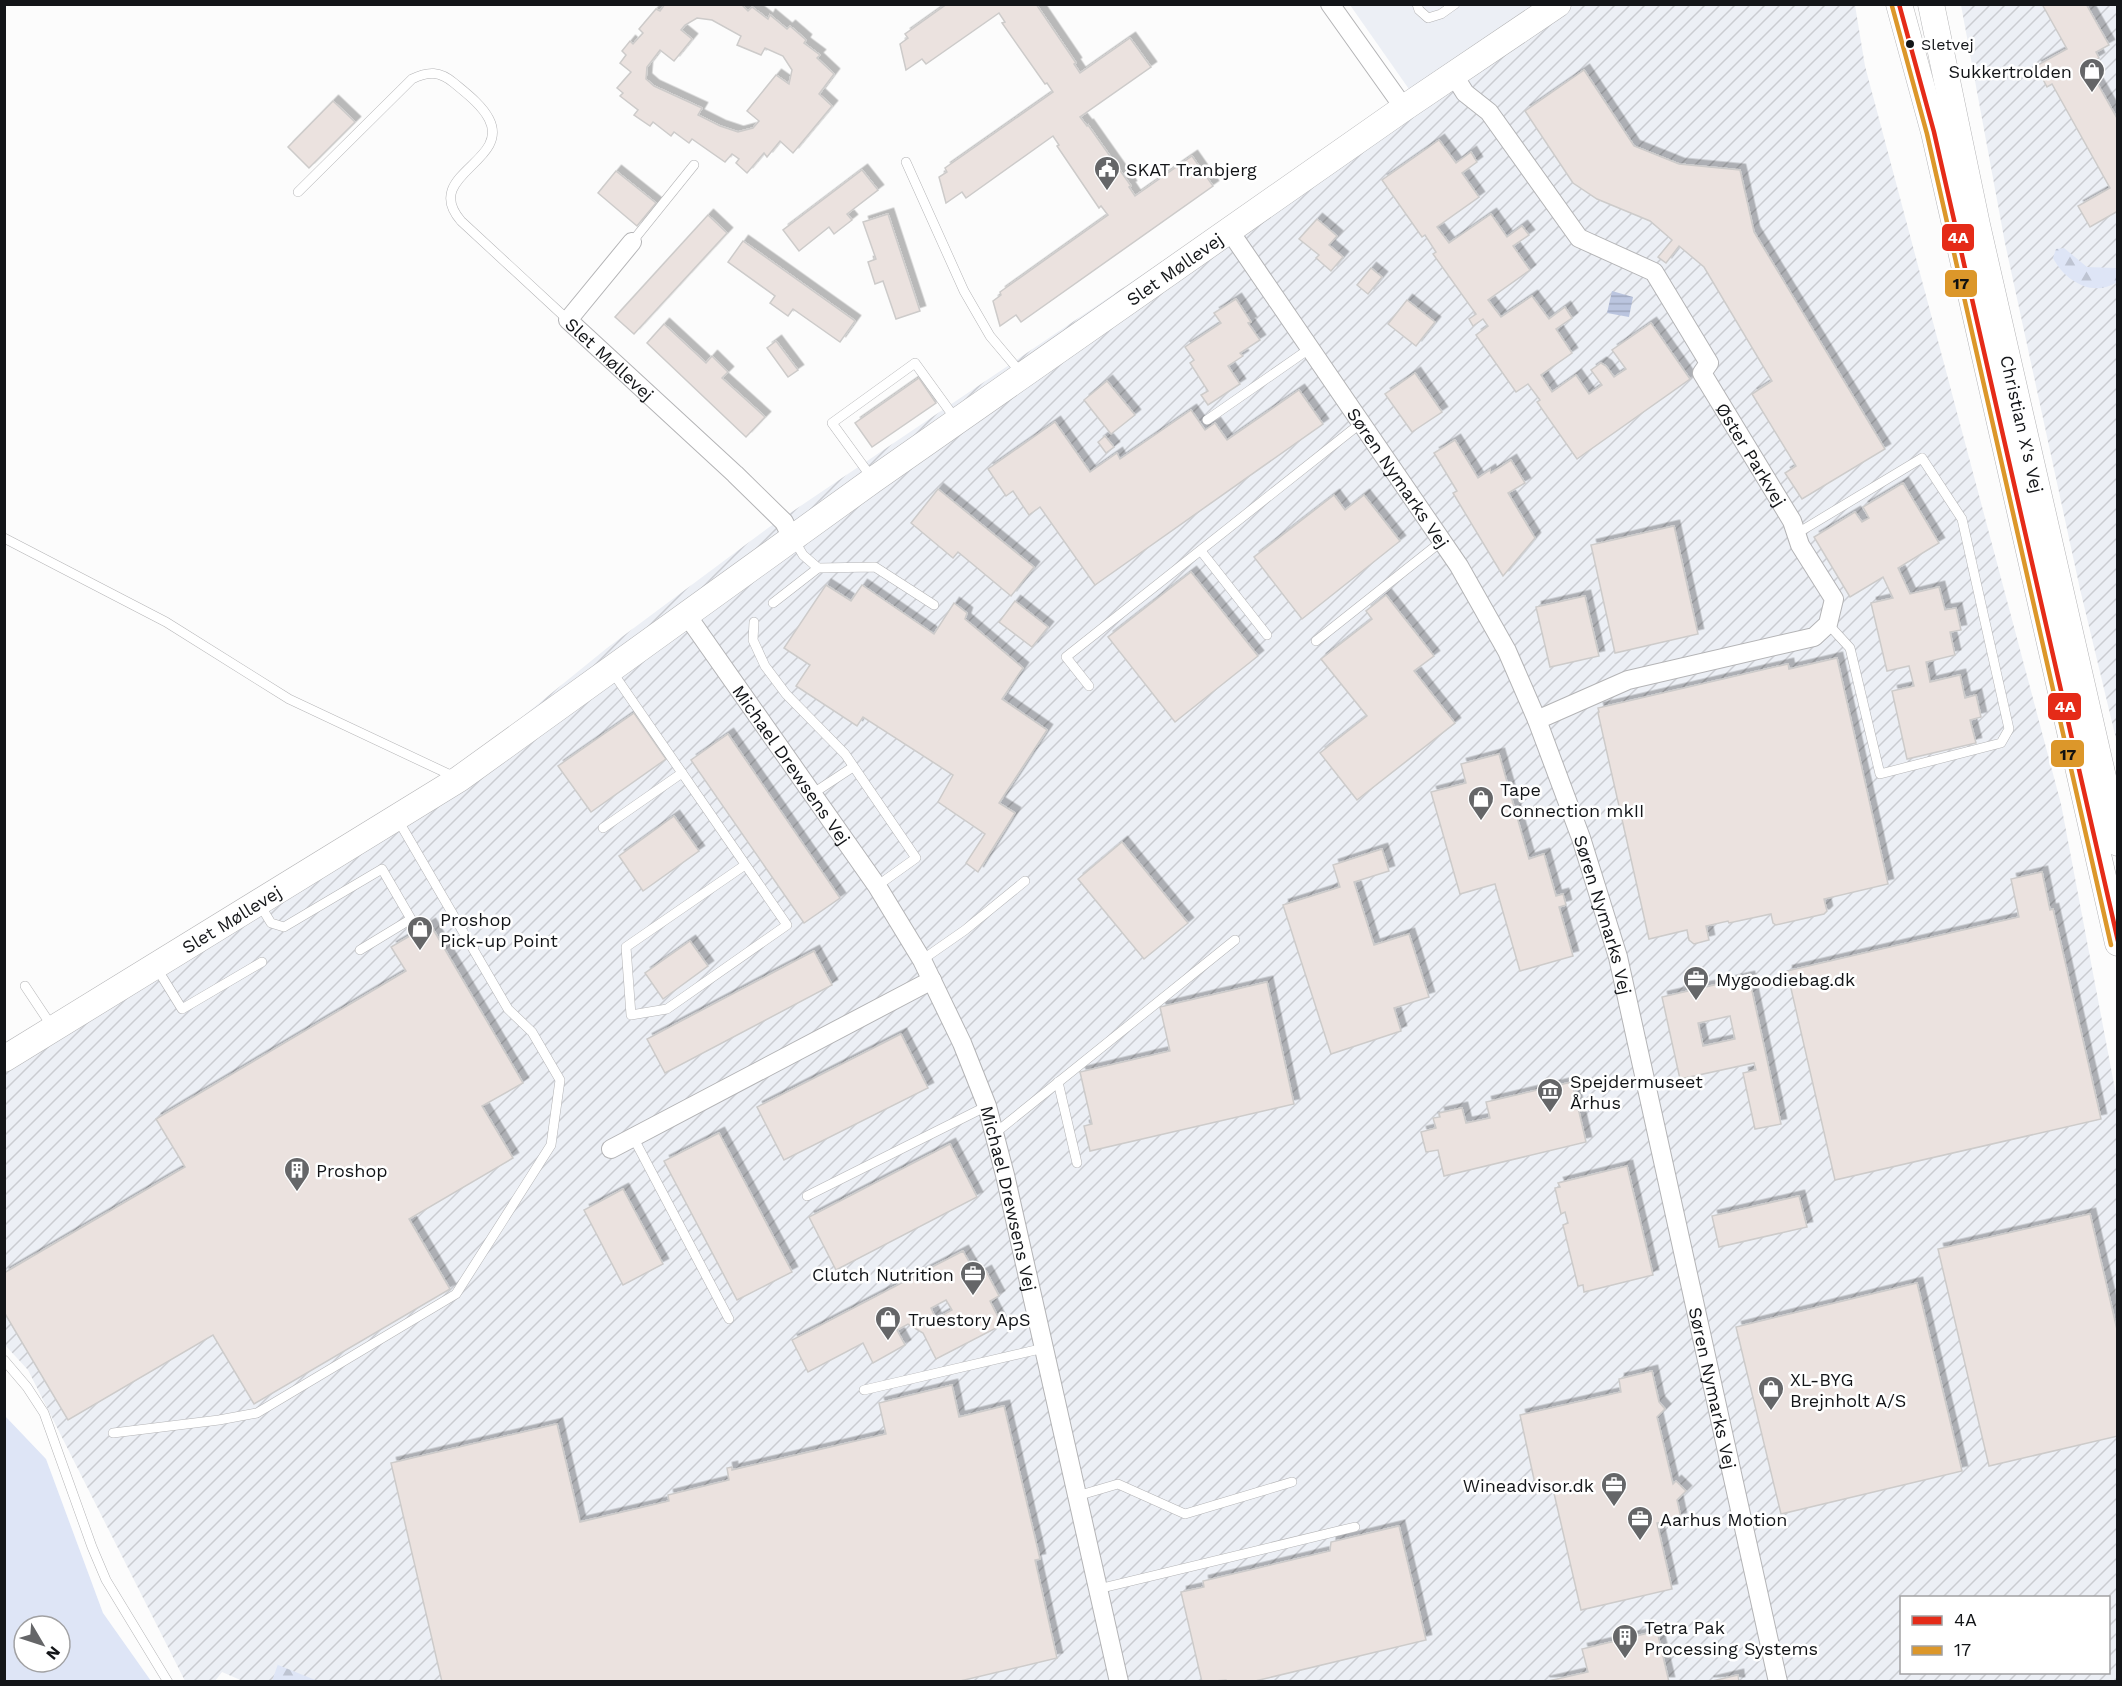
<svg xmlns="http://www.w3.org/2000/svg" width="2122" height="1686" font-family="'Work Sans',sans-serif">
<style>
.built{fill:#eceff5}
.industrial{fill:url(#industrial-furrows);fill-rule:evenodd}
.green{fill:#dee5f6;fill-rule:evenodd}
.forest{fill:url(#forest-firs)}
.water{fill:url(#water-rules)}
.building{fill:#ebe2df;stroke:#cdcbca;stroke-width:1.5;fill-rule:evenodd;filter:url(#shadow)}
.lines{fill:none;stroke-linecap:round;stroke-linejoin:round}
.lane-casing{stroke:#b4b4b6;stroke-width:10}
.street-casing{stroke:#b4b4b6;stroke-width:20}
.secondary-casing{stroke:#b4b4b6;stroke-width:27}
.lane{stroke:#fff;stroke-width:9}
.street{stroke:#fff;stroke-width:18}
.secondary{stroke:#fff;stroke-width:26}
.bus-1-casing{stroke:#fff;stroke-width:9}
.bus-2-casing{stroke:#fff;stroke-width:9}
.bus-1{stroke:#e52b18;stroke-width:4.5}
.bus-2{stroke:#dc972a;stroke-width:4.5}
.bus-dot{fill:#131518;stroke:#fff;stroke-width:2}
.labels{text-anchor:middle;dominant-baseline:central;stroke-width:5;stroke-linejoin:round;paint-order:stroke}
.bus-label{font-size:16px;fill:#131518;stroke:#fff;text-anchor:start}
.poi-label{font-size:18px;fill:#131518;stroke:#fff;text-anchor:start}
.street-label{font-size:18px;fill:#131518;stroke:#fff}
.line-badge{stroke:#fff;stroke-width:2}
.badge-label{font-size:16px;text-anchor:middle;font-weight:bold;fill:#fff}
.pale-badge-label{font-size:16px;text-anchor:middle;font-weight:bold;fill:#111}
</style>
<defs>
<pattern id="industrial-furrows" width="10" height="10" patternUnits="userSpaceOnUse" patternTransform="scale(1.5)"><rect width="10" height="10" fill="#eceff5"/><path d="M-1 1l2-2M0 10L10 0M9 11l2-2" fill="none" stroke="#caccd1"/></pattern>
<pattern id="forest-firs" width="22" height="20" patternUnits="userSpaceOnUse" patternTransform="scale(1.5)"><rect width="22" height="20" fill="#dee5f6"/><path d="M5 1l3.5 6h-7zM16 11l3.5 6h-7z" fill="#bec4d2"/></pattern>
<pattern id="water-rules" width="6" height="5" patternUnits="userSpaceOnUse" patternTransform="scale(1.5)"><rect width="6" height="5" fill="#bbc5df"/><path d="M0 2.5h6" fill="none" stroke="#a0a8bf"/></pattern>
<filter id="shadow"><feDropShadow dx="5.5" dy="-5.5" stdDeviation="0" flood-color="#0004"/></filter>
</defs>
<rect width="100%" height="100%" fill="#fcfcfc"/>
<polygon class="built" points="1350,5 1539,5 1411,92"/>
<g class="industrial">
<path d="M1539 4 1855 5 1865 66 2061 804 2117 1100V1681L245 1682 222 1672 215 1681H185L28 1370 5 1345V1046L467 762 607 648 768 528 1315 158ZM1902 1598H2108V1672H1902Z"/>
<polygon points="1961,5 2117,5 2117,743 2080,589 2005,243"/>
</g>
<path class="green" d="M5 1416 46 1459 103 1613 151 1681H5ZM24 1626H60V1662H24Z"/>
<g class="forest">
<path d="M2064 248 2087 267 2115 268 2117 270V282C2093 298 2065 281 2053 258L2056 249Z"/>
<polygon points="278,1664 278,1665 318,1681 272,1681"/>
</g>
<polygon class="water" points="1612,291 1633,297 1629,317 1607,313"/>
<g class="building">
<path d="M665 4H741L748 11 752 7 768 19 770 15 787 29 790 26 806 40 804 43 820 55 817 58 834 74 819 94 832 106 793 153 780 141 767 157 764 153 747 173 736 163 739 159 732 154 725 162 692 139 689 143 674 132 671 136 653 122 650 126 634 115 638 110 620 96 623 93 617 88 631 72 620 63 626 55 622 51 630 41 633 44 643 33 639 29 656 9 660 11ZM697 18 712 20 741 36 737 45 761 55 765 48 783 56 792 70 789 84 776 75 747 111 759 121 753 128 738 132 720 126 698 115 702 108 654 86 646 79 647 67 660 50 674 61 692 39 681 30 685 25Z"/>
<polygon points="947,4 1036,4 1076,63 1074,64 1080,73 1130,38 1151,67 1080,117 1087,126 1088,125 1131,186 1129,187 1135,196 1192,156 1213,186 1021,322 1016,315 1000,326 993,301 1001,295 1000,292 1108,215 1101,206 1099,208 1057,146 1059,145 1053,136 966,198 962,192 946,203 939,177 947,172 945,168 1053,92 1047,83 1045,84 1002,23 1005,22 999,13 926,64 922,59 906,70 900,44 908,38 905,34"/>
<polygon points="2042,4 2086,4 2109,45 2096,52 2099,58 2087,65 2118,120 2118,211 2090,227 2078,206 2110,188 2052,84 2047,87 2036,66 2067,49"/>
<polygon points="1584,70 1634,146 1679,164 1740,170 1754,232 1885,449 1802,499 1785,473 1796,466 1752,394 1772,381 1704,267 1679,246 1666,263 1658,257 1672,240 1650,221 1597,199 1573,183 1525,111"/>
<polygon points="333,101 355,122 309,168 288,147"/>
<polygon points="1439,140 1456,163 1471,152 1477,162 1462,173 1479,197 1437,227 1449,243 1491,214 1507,237 1522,226 1529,235 1513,246 1530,270 1488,300 1501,317 1532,296 1549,319 1565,307 1572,318 1556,329 1572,353 1541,375 1552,392 1576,375 1589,394 1602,385 1591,370 1601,363 1606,366 1614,377 1626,369 1612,350 1651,323 1690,379 1577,459 1537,402 1540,400 1528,384 1516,392 1476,335 1488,326 1483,319 1473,326 1469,319 1476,314 1433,254 1436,252 1425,235 1422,237 1382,180"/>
<polygon points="862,170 878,190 847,214 852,220 834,234 829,227 799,251 783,230"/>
<polygon points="616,171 656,203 637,226 598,193"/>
<polygon points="888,214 920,311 896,319 883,281 875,284 868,262 876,259 863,222"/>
<polygon points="708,215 727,233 634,334 615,317"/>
<polygon points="1317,219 1337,236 1329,245 1343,257 1331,271 1316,258 1319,255 1299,239"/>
<polygon points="743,241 855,321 840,342 793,309 788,316 770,303 775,296 728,262"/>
<polygon points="1371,268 1382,277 1368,294 1357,285"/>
<polygon points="1236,299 1251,322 1248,323 1260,340 1240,353 1243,356 1228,366 1240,384 1208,405 1201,395 1208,391 1190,363 1194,360 1185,347 1221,323 1214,313"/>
<polygon points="1407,300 1435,322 1416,346 1388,324"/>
<polygon points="664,324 706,363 712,356 728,372 722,378 765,417 746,437 647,343"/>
<polygon points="776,341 798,370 788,377 767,348"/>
<polygon points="1415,373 1442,412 1412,432 1385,394"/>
<polygon points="919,378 936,403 872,447 855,423"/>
<polygon points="1107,381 1135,415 1111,434 1084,400"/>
<polygon points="1299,390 1323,424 1095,585 1040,507 1029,515 1013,491 1006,496 988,469 1055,422 1090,472 1117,453 1120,459 1191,410 1205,430 1215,423 1227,440"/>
<polygon points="1105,436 1114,447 1106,453 1098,442"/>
<polygon points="1455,440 1478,478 1490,470 1491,473 1511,460 1525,483 1508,493 1535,538 1503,576 1453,493 1457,491 1434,453"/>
<polygon points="1903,483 1939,543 1898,568 1910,594 1939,587 1945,610 1956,608 1961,630 1950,632 1955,655 1926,662 1930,682 1960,675 1965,698 1976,695 1981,717 1970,720 1976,743 1907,759 1892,691 1914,686 1909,666 1887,671 1871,603 1893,598 1883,577 1850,597 1814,537 1855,512 1862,522 1869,518 1863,507"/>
<polygon points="938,489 1034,567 1011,596 958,552 953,558 911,523"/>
<polygon points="1334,495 1345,510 1364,495 1400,541 1302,619 1254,557"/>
<polygon points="1674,526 1698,634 1615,653 1591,545"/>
<polygon points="1191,572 1258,656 1175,722 1108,637"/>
<polygon points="826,585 851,601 862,585 934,634 954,603 967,613 965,619 1023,668 1002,699 1047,730 999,803 1015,813 978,872 966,863 985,834 938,802 953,775 863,717 857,726 796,686 810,665 784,648"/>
<polygon points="1386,595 1434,656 1414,671 1455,723 1357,800 1320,753 1367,716 1321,659 1372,619 1366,611"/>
<polygon points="1585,596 1599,656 1550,667 1536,607"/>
<polygon points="1015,601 1048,627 1032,647 999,622"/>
<polygon points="1837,658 1888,884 1824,899 1827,911 1824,914 1776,925 1773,923 1771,914 1729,923 1728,921 1706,926 1709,940 1694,944 1689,940 1687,930 1649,939 1598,713 1599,712 1598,708 1788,664 1789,669"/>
<polygon points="634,713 666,759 591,812 558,766"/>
<polygon points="728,734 840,898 804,923 691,760"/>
<polygon points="1499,754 1529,859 1544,854 1556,896 1563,894 1566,905 1559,907 1573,956 1520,971 1495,884 1460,894 1431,792 1466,783 1461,764"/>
<polygon points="674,816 699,851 643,891 619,856"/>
<polygon points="1122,842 1188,923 1144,959 1078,879"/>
<polygon points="1382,849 1389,871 1354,882 1374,945 1409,934 1429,997 1394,1008 1401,1031 1331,1054 1283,905 1340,887 1333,865"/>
<polygon points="2042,872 2050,910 2053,909 2101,1119 1835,1180 1787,971 2019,917 2011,879"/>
<polygon points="430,924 523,1083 482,1106 513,1158 409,1219 450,1289 254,1404 213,1335 68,1420 4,1312 4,1273 185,1167 156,1119 406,971 391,947"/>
<polygon points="690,941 708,966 663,999 645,973"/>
<polygon points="814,951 832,985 665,1073 647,1039"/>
<path d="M1749 977 1781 1124 1755 1129 1743 1073 1756 1070 1754 1063 1680 1079 1662 997ZM1730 1016 1735 1039 1703 1046 1698 1023Z"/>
<polygon points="1267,982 1294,1104 1090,1151 1084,1126 1092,1124 1080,1072 1170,1051 1160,1007"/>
<polygon points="901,1034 928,1088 784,1160 757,1107"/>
<polygon points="1572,1082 1586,1142 1444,1176 1438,1150 1426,1152 1421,1132 1436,1128 1433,1118 1440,1117 1439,1113 1462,1108 1466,1123 1490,1118 1486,1102"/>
<polygon points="719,1133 792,1272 737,1300 664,1161"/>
<polygon points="950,1144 977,1197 836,1270 809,1217"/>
<polygon points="1627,1166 1653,1275 1584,1292 1583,1285 1578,1286 1563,1225 1568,1223 1565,1212 1561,1214 1555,1188 1560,1187 1558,1183"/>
<polygon points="623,1189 663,1264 623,1285 584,1210"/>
<polygon points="1799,1196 1807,1227 1719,1247 1712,1216"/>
<polygon points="2090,1214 2118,1334 2118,1436 1989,1466 1938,1249"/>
<path d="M963 1251 977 1276 986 1271 999 1296 990 1301 1002 1325 936 1359 923 1333 908 1324 897 1330 905 1345 873 1363 863 1343 808 1372 792 1340ZM946 1300 952 1310 936 1319 931 1308Z"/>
<polygon points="1917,1283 1962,1471 1781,1514 1736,1327"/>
<polygon points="1652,1371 1659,1402 1665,1409 1657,1417 1673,1484 1676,1481 1686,1491 1677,1500 1681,1518 1657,1523 1672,1589 1581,1610 1553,1489 1537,1493 1520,1415 1621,1392 1619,1379"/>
<polygon points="952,1385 959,1417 1004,1406 1040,1559 1035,1560 1057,1658 956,1682 442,1682 391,1463 557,1424 580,1522 669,1501 668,1495 729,1480 727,1468 732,1467 732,1470 886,1434 879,1403"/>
<polygon points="1399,1526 1426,1640 1251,1682 1227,1682 1226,1680 1202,1682 1181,1592 1204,1587 1203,1581 1330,1551 1331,1542"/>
<polygon points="1657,1631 1669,1682 1544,1682 1588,1672 1582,1649"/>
<polygon points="1738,1675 1739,1682 1708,1682"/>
</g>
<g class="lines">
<defs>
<g id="lane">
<polyline points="1417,4 1419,10 1428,18 1441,14 1455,4"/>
<polyline points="906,162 964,291 990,336 1022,374"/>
<path d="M298 192 412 79C428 71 440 71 454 83 466 93 482 105 489 119 511 162 421 175 461 221L568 320"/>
<polyline points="632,242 694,165"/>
<polyline points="1207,420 1309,349"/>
<polyline points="872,478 832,423 915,363 957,421"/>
<polyline points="1796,534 1922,458 1962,519 2009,729 2001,743 1880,774 1850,648 1828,624"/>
<polyline points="4,538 166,622 289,699 457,778"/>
<polyline points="793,538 803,555 818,568"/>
<polyline points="1201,551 1267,635"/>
<polyline points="773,603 818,568 875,567 934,605"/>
<polyline points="754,622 753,640 765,666 786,694 845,754 916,858 877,886"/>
<polyline points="1316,641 1442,541"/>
<polyline points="611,670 787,925 667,1009 631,1015 626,947 745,865"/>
<polyline points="1089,686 1066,657 1361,423"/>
<polyline points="812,794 853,767"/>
<polyline points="603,828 682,773"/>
<polyline points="260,905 271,923 284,927 382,869 411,919 360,950"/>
<polyline points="922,960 965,930 1025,881"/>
<polyline points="156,967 182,1009 262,962"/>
<polyline points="25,986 53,1028"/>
<polyline points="1058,1082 1077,1163"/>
<polyline points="994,1134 1235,940"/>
<polyline points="633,1137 729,1319"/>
<polyline points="807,1196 987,1106"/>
<polyline points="4,1360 27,1387 44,1413 92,1547 106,1580 168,1682"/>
<polyline points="864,1390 1044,1348"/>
<polyline points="113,1433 219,1420 257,1413 456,1294 551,1145 560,1080 532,1032 508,1009 398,820"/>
<polyline points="1077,1496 1118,1484 1185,1514 1292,1482"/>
<polyline points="1098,1589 1355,1527"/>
</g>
<g id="street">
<polyline points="1330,4 1404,108"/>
<path id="s1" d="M1453 74 1465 93 1489 112 1579 238 1654 272 1709 363 1702 373 1792 521 1800 545 1834 599 1828 624 1814 637 1628 680 1537 720"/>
<path id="s2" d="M1229 230 1459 566 1507 651 1537 720 1581 838 1618 957 1778 1682"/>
<path id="s3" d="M632 242 568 320 735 474 784 522 792 538"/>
<path id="s4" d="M686 614 877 886 922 960 962 1043 987 1106 1005 1175 1119 1682"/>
<polyline points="611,1149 932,980"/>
</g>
<g id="secondary">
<polyline points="1899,4 1934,132 2118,943"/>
<path id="s5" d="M1931 4 1977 225 2118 843"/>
<path id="s6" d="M4 1059 459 779 873 480 1404 108 1558 4"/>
</g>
</defs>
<use href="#lane" class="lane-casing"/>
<use href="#street" class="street-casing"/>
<use href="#secondary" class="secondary-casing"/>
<use href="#lane" class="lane"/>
<use href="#street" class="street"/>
<use href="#secondary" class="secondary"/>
<defs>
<polyline id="bus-1" points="1899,4 1934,132 2118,941"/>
<polyline id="bus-2" points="1892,6 1927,134 2111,945"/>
</defs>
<use href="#bus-1" class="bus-1-casing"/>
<use href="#bus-2" class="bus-2-casing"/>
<use href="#bus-1" class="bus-1"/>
<use href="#bus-2" class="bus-2"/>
</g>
<defs>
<symbol id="shop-pin" viewBox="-11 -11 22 30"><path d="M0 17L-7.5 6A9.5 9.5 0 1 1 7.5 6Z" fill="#656668" stroke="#fff"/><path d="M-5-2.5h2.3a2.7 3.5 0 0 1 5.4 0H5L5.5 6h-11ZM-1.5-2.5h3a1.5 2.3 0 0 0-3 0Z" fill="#fff"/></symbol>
<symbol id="civic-pin" viewBox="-11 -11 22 30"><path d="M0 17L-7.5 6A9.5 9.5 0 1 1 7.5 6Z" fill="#656668" stroke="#fff"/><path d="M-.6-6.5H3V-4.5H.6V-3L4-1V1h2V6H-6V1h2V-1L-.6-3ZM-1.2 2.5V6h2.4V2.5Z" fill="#fff"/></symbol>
<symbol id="office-pin" viewBox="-11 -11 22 30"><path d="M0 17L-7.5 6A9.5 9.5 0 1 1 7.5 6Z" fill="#656668" stroke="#fff"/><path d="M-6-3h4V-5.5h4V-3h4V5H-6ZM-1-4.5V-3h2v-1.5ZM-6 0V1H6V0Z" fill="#fff"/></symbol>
<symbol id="museum-pin" viewBox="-11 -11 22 30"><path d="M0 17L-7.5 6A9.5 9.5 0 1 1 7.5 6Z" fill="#656668" stroke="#fff"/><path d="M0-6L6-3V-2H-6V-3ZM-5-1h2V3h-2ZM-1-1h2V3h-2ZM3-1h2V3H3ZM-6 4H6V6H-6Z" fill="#fff"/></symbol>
<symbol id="building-pin" viewBox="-11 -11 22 30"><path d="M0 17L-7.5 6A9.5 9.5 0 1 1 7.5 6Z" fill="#656668" stroke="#fff"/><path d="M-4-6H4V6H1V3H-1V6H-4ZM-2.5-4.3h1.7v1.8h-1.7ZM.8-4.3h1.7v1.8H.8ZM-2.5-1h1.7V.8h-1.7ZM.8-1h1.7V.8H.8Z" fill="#fff"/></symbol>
</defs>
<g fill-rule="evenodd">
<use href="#shop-pin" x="2077" y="56" width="30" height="40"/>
<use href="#civic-pin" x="1092" y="154" width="30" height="40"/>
<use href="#shop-pin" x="1466" y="784" width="30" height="40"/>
<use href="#shop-pin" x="405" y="914" width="30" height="40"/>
<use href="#office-pin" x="1681" y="964" width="30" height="40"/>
<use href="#museum-pin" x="1535" y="1076" width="30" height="40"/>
<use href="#building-pin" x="282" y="1155" width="30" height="40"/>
<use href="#office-pin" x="958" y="1259" width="30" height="40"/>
<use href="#shop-pin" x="873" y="1304" width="30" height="40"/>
<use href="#shop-pin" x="1756" y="1374" width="30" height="40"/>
<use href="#office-pin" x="1599" y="1470" width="30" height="40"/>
<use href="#office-pin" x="1625" y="1504" width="30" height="40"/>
<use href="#building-pin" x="1610" y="1622" width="30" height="40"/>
</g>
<circle class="bus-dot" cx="1910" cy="44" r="5"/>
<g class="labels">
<g class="bus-label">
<text x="1921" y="44">Sletvej</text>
</g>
<g class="poi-label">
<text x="2072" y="71" text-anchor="end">Sukkertrolden</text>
<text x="1126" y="169">SKAT Tranbjerg</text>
<text x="1500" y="789">Tape<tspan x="1500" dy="21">Connection mkII</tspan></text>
<text x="440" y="919">Proshop<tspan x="440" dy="21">Pick-up Point</tspan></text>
<text x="1716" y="979">Mygoodiebag.dk</text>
<text x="1570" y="1081">Spejdermuseet<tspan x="1570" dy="21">Århus</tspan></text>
<text x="316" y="1170">Proshop</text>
<text x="954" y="1274" text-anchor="end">Clutch Nutrition</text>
<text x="908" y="1319">Truestory ApS</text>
<text x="1790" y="1379">XL-BYG<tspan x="1790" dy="21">Brejnholt A/S</tspan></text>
<text x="1594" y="1485" text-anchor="end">Wineadvisor.dk</text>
<text x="1660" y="1519">Aarhus Motion</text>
<text x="1644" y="1627">Tetra Pak<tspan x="1644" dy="21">Processing Systems</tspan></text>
</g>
<g class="street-label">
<text stroke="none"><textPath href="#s6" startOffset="1413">Slet Møllevej</textPath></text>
<text stroke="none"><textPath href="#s3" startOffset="158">Slet Møllevej</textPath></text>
<text stroke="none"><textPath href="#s5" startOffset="430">Christian X's Vej</textPath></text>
<text stroke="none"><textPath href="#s1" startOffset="504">Øster Parkvej</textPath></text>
<text stroke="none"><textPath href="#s2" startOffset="300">Søren Nymarks Vej</textPath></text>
<text stroke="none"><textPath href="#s4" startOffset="184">Michael Drewsens Vej</textPath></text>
<text stroke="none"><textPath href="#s2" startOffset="786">Søren Nymarks Vej</textPath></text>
<text stroke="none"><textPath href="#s6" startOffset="267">Slet Møllevej</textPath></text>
<text stroke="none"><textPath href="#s4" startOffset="674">Michael Drewsens Vej</textPath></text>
<text stroke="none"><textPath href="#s2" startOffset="1272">Søren Nymarks Vej</textPath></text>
</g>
</g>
<g class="line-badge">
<rect x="1941" y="223" width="34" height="29" rx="6" fill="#e52b18"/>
<rect x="1944" y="269" width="34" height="29" rx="6" fill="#dc972a"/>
<rect x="2047" y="692" width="35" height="29" rx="6" fill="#e52b18"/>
<rect x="2050" y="739" width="35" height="29" rx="6" fill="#dc972a"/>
</g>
<g class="badge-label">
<text x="1958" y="243">4A</text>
<text x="2065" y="712">4A</text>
</g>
<g class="pale-badge-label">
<text x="1961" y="289">17</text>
<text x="2068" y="760">17</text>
</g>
<rect width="2122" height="1686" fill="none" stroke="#131518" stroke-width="12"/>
<rect x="1900" y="1596" width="210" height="78" fill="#ffffff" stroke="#a1a1a3" stroke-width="1.5"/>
<rect x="1912" y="1616" width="30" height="9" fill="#e52b18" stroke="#a1a1a3" stroke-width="1.5"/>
<text x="1954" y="1626" font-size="18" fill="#131518">4A</text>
<rect x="1912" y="1646" width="30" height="9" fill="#dc972a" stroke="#a1a1a3" stroke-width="1.5"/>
<text x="1954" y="1656" font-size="18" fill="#131518">17</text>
<g transform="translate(42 1644) rotate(129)"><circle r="28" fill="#ffffff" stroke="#a1a1a3" stroke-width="1.5"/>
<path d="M0-4.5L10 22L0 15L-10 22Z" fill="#656668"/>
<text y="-9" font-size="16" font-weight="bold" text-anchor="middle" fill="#131518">N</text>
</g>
</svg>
